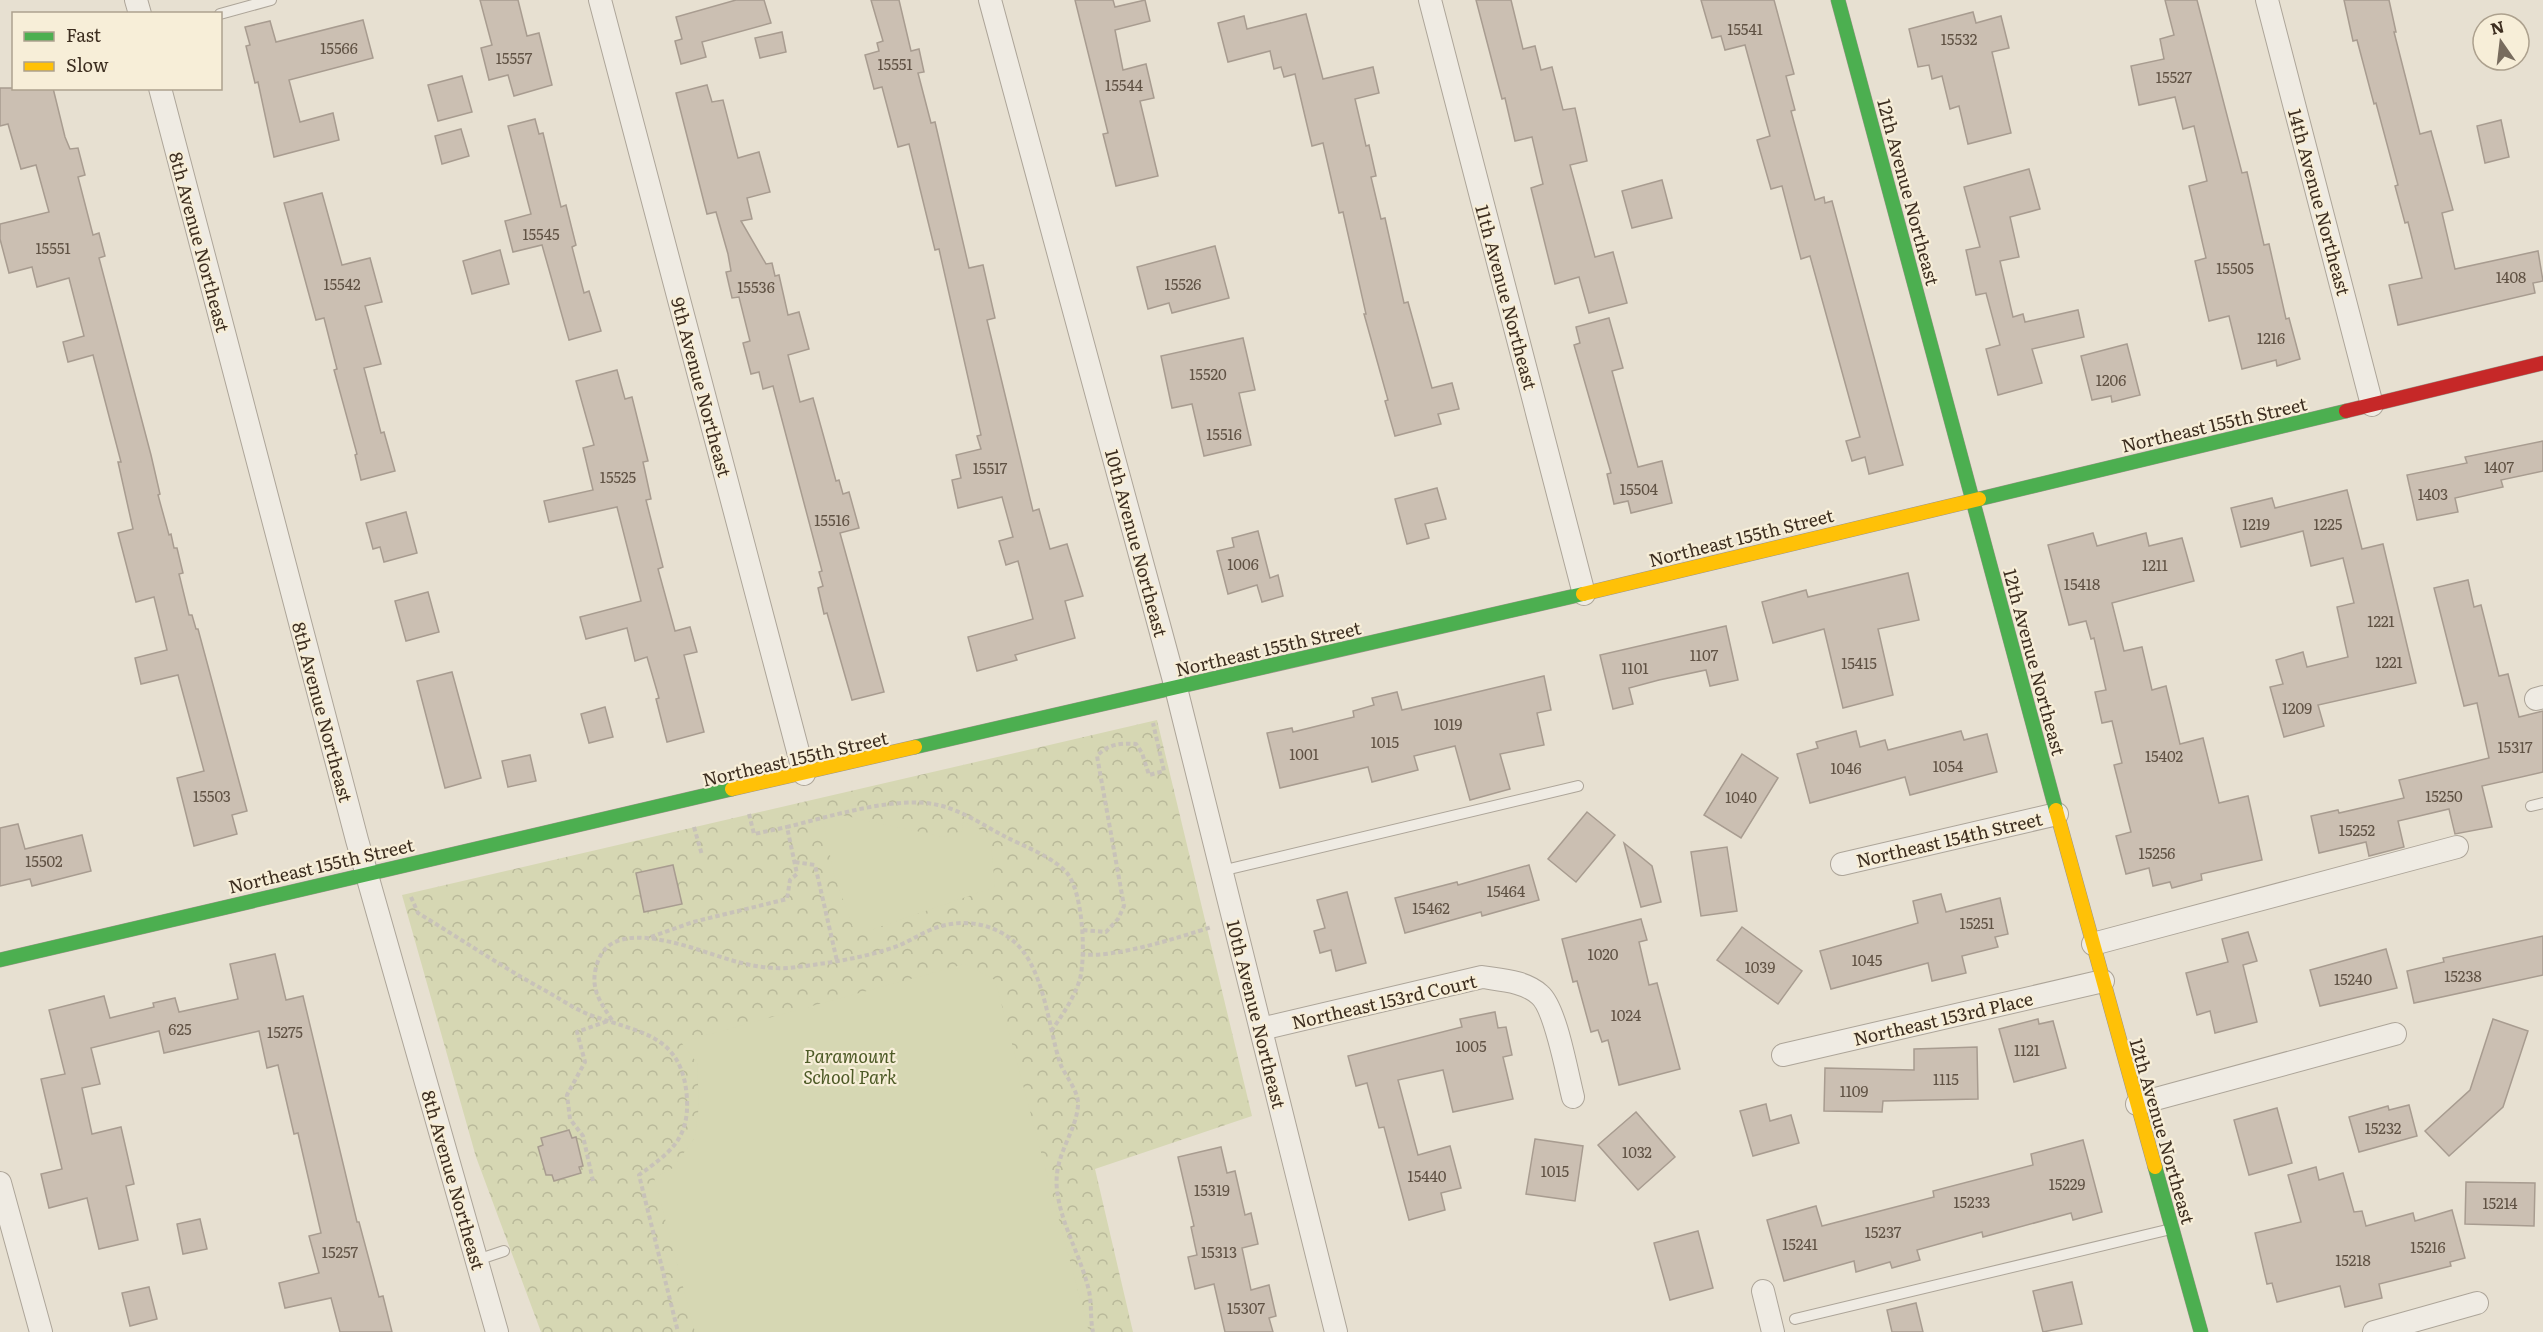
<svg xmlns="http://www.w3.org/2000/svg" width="2543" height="1332" font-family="Literata,serif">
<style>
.park{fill:url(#park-crowns)}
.pitch{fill:#d6d7b3}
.building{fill:#cbbfb2;stroke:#a89c90;stroke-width:1.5}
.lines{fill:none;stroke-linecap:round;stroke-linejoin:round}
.lane-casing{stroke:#ada599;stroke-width:12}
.street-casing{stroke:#ada599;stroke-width:24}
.fast-casing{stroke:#9c958a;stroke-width:15}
.slow-casing{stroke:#9c958a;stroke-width:15}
.jam-casing{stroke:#9c958a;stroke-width:15}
.path{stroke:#c8c2b9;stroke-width:4;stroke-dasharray:4.5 3;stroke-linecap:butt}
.lane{stroke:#efebe3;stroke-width:10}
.street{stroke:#efebe3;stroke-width:22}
.fast{stroke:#4caf50;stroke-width:14}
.slow{stroke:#ffc107;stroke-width:14}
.jam{stroke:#c62828;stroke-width:14}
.labels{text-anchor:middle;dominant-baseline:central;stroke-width:4.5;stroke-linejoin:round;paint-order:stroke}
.number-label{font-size:15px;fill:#605244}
.street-label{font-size:18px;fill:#3d2e20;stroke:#f7eed8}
.park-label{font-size:18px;font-style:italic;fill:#4d5a26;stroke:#f7eed8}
</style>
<defs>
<pattern id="park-crowns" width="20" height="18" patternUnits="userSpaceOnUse" patternTransform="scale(1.5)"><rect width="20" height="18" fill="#d6d7b3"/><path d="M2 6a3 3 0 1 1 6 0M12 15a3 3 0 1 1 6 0" fill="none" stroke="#b9b99a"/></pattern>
</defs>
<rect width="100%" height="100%" fill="#e7e0d1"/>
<polygon class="park" points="1157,720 1252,1116 1095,1169 1133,1332 541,1332 476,1157 402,895"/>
<g class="pitch">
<polygon points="832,813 944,837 962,831 963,822 990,834 995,887 856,935 834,875 823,820"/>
<polygon points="965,964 995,980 1089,1332 695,1332 654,1177 673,1168 695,1137 699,1105 697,1063 681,1042"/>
</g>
<g class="building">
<polygon points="480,0 518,0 527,36 539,33 552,85 514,96 508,75 489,80 481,48 492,45"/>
<polygon points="736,0 764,0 771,23 702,42 706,57 681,64 675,41 682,39 676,17"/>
<polygon points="871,0 899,0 911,51 919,49 924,72 918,73 931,123 935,122 969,268 983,265 995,318 987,320 1033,511 1039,509 1050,549 1067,544 1083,596 1065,601 1075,638 1015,655 1017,660 977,671 968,637 1033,619 1018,561 1006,565 999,541 1013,537 1002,497 958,508 952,480 961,478 956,455 981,449 977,436 981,435 939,249 935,250 909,144 898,147 882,87 874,89 865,55 879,51 877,43 883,41"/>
<polygon points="1075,0 1113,0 1115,7 1145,0 1150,21 1115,30 1123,70 1146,64 1154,98 1140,101 1158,176 1116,186 1103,134 1108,133"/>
<polygon points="1476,0 1511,0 1523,49 1535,46 1541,70 1552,67 1563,110 1575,108 1587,161 1570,165 1595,257 1613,252 1627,303 1589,313 1579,277 1555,284 1531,188 1543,184 1532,137 1515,141 1505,98 1502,99"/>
<polygon points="1701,0 1774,0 1794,74 1786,76 1795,110 1791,111 1815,200 1824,197 1825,203 1832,201 1903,465 1869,474 1865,457 1852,461 1846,441 1860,437 1810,256 1801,259 1782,186 1771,189 1757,140 1770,136 1745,45 1725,50 1721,36 1712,38"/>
<polygon points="2165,0 2197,0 2242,173 2247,172 2264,245 2269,244 2286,319 2289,318 2300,359 2277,366 2276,360 2242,369 2229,316 2209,321 2195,261 2206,258 2189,186 2207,181 2194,126 2183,129 2175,97 2139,105 2131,66 2164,59 2160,39 2174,35"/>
<polygon points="2344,0 2389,0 2396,32 2394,32 2420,134 2431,131 2453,210 2442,213 2455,269 2538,251 2543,281 2533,283 2535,293 2398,325 2389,285 2422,278 2408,222 2405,223 2395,186 2398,185 2376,103 2374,104 2357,40 2353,41"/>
<polygon points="1973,12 1976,23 2001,16 2009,48 1992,52 2011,133 1968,144 1959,106 1950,109 1942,76 1932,79 1929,65 1918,67 1909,29"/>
<polygon points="1306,14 1323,79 1373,67 1379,93 1355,99 1366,146 1369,145 1376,176 1371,177 1381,219 1385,218 1404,303 1408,302 1432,388 1452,383 1459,409 1438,414 1441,424 1395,436 1385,401 1388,400 1364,314 1366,314 1343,212 1339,213 1323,143 1312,146 1295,74 1284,77 1281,67 1274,69 1270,51 1228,62 1218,23 1244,16 1247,29"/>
<polygon points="363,20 373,58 289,80 300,122 333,113 339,140 274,157 258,82 255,83 246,46 250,45 245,27 270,21 276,42"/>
<polygon points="782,32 786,52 760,58 755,38"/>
<polygon points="462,76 472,112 438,121 428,85"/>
<polygon points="707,85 712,102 723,100 738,158 759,152 770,192 747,198 752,219 741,221 766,264 772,263 775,276 779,275 788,315 799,312 809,349 788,355 800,402 813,398 836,481 839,480 843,494 849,492 859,528 840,533 884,692 852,700 827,613 824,614 818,588 823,586 819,572 822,571 773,386 763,389 759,372 751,374 743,343 750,341 739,297 732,298 726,272 731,271 728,254 716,212 707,214 676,93"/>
<polygon points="0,88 53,88 65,137 70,149 78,148 85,175 78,177 93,235 99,233 105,256 99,258 151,455 160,494 158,495 169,535 171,534 174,548 177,548 183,573 179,574 189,615 192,615 196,629 198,629 247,811 232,815 237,834 194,846 177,778 204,771 178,675 141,684 135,658 167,650 154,597 136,602 118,533 133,529 118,462 121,462 93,355 68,362 63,342 84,336 69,278 37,287 32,267 9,273 0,239 0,224 49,212 36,165 21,169 8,124 0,126"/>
<polygon points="535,119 539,134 543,133 561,207 566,205 576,245 572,247 584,293 589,291 601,331 569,340 542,245 513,252 505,221 531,214 508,126"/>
<polygon points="2501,120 2509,157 2485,163 2477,126"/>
<polygon points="461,129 469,156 442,164 435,136"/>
<polygon points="2029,169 2040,209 2010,217 2019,257 2000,261 2013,317 2023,314 2025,322 2078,310 2084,337 2032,349 2042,383 1998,395 1986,349 2000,345 1986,293 1976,295 1966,250 1980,247 1964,187"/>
<polygon points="1662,180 1672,218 1632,228 1622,191"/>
<polygon points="322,193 342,265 370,258 382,302 365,306 381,364 364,368 381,433 384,432 395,471 361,480 355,455 357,454 334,370 337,369 324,318 316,320 284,203"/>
<polygon points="1215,246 1229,298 1172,313 1169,303 1148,309 1137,267"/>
<polygon points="500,250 509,284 472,294 463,261"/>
<polygon points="1609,318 1623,368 1612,371 1638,467 1662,461 1672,503 1631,513 1628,501 1614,504 1607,474 1611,473 1574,345 1580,343 1576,327"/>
<polygon points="1243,338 1255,390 1239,393 1251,445 1204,456 1192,404 1172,408 1161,356"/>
<polygon points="2127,344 2140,395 2112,402 2111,396 2092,400 2081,356"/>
<polygon points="617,370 625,399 632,397 648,461 643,462 651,499 646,500 663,567 658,569 675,631 690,627 697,652 684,655 704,732 667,742 656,699 659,698 647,657 635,661 627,628 586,639 580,617 641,601 617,507 549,522 544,501 593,490 583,448 594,445 576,381"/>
<polygon points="2543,441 2543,471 2501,480 2503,487 2455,498 2458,512 2417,520 2407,475 2467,463 2465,457"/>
<polygon points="1437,488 1446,519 1425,524 1429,538 1407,544 1395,499"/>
<polygon points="2347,490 2362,549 2383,544 2416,683 2318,705 2324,726 2284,737 2270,687 2283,684 2276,660 2303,652 2307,667 2348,657 2337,607 2354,603 2343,558 2311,566 2303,531 2241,547 2231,508 2272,498 2275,508"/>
<polygon points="406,512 417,553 384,562 380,547 373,549 366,523"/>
<polygon points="1258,531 1270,578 1278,575 1283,596 1262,602 1257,585 1228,594 1217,551 1234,547 1232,538"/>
<polygon points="2093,533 2097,546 2146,533 2149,546 2182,538 2194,581 2112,603 2124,651 2142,647 2152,690 2166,686 2180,744 2203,738 2219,803 2248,796 2262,860 2201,874 2202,880 2172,888 2170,882 2153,886 2149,868 2126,874 2116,836 2131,832 2114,765 2122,763 2112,721 2102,723 2095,692 2106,690 2094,638 2091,639 2086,621 2069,625 2048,545"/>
<polygon points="1908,573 1919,620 1878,629 1893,695 1843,708 1824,629 1773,643 1762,602 1806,590 1808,597"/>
<polygon points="2468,580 2474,607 2481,605 2499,676 2508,674 2519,717 2543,711 2543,772 2482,786 2492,827 2455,834 2449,809 2398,821 2404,847 2369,856 2366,842 2319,853 2311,816 2338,810 2339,813 2404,798 2399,780 2489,758 2477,703 2464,706 2434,588"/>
<polygon points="428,592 439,632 406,641 395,601"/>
<polygon points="1726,626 1738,680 1710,686 1706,670 1659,680 1629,688 1633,704 1613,709 1600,655"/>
<polygon points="452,672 481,778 445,788 417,681"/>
<polygon points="1544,676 1551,710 1537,713 1544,745 1500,754 1510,789 1470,800 1455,746 1414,756 1418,770 1372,782 1368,767 1280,788 1267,733 1292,728 1293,732 1354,717 1353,711 1374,705 1372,698 1397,692 1402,710"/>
<polygon points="605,707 613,737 589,743 581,714"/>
<polygon points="1856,731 1860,747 1885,740 1888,750 1961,731 1964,740 1987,734 1997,772 1910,795 1905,777 1810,803 1797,754 1818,748 1816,742"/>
<polygon points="1742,754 1778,778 1741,838 1704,815"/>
<polygon points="530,755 536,781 508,787 502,761"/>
<polygon points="1587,812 1615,835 1576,882 1548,859"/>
<polygon points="18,824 25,849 82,835 91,871 32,886 30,879 0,886 0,828"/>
<polygon points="1624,843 1652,866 1661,902 1641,907"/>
<polygon points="1727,847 1737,911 1701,916 1691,852"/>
<polygon points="673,865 682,904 644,912 636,873"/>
<polygon points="1529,865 1539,900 1482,916 1481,912 1405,933 1395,898 1457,882 1458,885"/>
<polygon points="1347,892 1366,963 1336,971 1331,950 1320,953 1314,931 1325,928 1317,900"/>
<polygon points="1941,894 1946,912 2000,898 2008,934 1995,937 1998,947 1962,956 1966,973 1932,981 1928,963 1831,989 1820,951 1918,923 1913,901"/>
<polygon points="1641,919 1647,940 1639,942 1649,985 1657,983 1680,1069 1619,1085 1608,1040 1602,1042 1598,1030 1591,1032 1577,981 1573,982 1562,939"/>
<polygon points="1742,927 1802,971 1778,1004 1717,960"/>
<polygon points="2248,932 2257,961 2243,965 2257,1022 2215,1033 2210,1011 2197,1015 2186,973 2228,962 2222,939"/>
<polygon points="2543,936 2543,975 2414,1003 2407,971 2444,962 2443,958"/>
<polygon points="2386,949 2397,988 2320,1006 2310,970"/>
<polygon points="275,954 286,1000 303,996 357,1222 359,1222 379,1297 383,1296 392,1332 340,1332 331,1298 285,1308 279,1283 319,1273 309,1236 321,1233 298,1133 294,1134 278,1065 267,1068 259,1031 164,1053 159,1031 91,1048 100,1084 82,1088 92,1134 121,1127 134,1184 126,1186 138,1240 99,1249 87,1198 49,1208 41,1174 62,1169 41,1079 65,1074 49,1010 104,996 110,1018 154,1007 153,1003 175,998 179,1012 238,999 230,964"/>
<polygon points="1495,1012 1498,1028 1506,1027 1512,1055 1503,1057 1513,1099 1453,1112 1443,1070 1398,1080 1418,1155 1450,1146 1461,1188 1441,1193 1445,1210 1409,1220 1384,1127 1379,1128 1367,1083 1356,1086 1348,1056 1462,1027 1460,1019"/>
<polygon points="2038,1019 2039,1024 2053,1021 2066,1068 2014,1082 1999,1029"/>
<polygon points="2493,1019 2528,1031 2503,1107 2449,1156 2425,1131 2470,1090"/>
<polygon points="1977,1047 1978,1099 1883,1101 1882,1112 1824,1111 1825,1068 1914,1070 1914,1049"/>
<polygon points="1766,1104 1770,1121 1791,1115 1799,1143 1753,1156 1740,1111"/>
<polygon points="2409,1105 2417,1136 2359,1152 2349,1117 2388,1106 2389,1110"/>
<polygon points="2277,1108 2292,1163 2249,1175 2234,1120"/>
<polygon points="1636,1112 1675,1157 1638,1190 1598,1145"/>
<polygon points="569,1130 572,1138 576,1137 583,1166 579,1167 581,1173 554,1181 552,1175 546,1175 538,1147 543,1145 541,1138"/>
<polygon points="1535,1139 1583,1146 1575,1201 1526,1194"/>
<polygon points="2083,1140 2102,1212 2073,1220 2071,1213 1983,1237 1982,1232 1917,1250 1920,1260 1892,1268 1890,1262 1856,1272 1854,1261 1784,1281 1767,1220 1816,1206 1822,1226 1934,1197 1933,1191 2033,1165 2031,1154"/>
<polygon points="1221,1147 1227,1173 1235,1171 1245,1215 1251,1213 1258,1244 1242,1248 1251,1290 1269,1285 1276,1316 1269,1318 1273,1332 1225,1332 1214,1284 1195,1289 1188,1257 1197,1255 1191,1227 1194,1226 1178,1157"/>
<polygon points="2316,1167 2319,1180 2343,1173 2354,1212 2362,1211 2366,1226 2413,1213 2415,1221 2452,1210 2465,1258 2450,1262 2451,1266 2379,1284 2382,1298 2345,1307 2340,1286 2277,1302 2272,1283 2267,1284 2255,1233 2301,1222 2288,1175"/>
<polygon points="2466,1182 2535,1183 2534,1226 2465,1224"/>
<polygon points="200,1219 207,1249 183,1254 177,1224"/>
<polygon points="1698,1231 1713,1288 1670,1300 1654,1243"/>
<polygon points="2072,1282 2082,1324 2043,1332 2033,1291"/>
<polygon points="149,1287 157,1319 130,1326 122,1293"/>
<polygon points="1916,1303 1923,1332 1892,1332 1887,1310"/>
</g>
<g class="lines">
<defs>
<g id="lane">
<polyline points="220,14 271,0"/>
<polyline points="2531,806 2543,803"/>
<polyline points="1221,871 1578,786"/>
<polyline points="477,1260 504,1251"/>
<polyline points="1795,1319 2171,1229"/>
</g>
<g id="street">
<polyline points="136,0 140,14"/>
<polyline points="600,0 804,774"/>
<polyline points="990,0 1176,688 1336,1332"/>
<polyline points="1430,0 1584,594"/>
<polyline points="2267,0 2372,405"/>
<polyline points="160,88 357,840 497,1332"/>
<polyline points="2536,699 2543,697"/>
<polyline points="1842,864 2057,814"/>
<polyline points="2093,944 2457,847"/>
<path d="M1261 1029 1482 977C1501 980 1525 981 1540 995 1556 1009 1567 1074 1573 1097"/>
<polyline points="1783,1055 2103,981"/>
<polyline points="2137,1104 2395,1034"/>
<polyline points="0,1183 41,1332"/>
<polyline points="1763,1291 1773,1332"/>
<polyline points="2374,1332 2477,1303"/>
</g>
<g id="fast">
<polyline points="1838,0 2056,810"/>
<polyline points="1979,499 2346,411"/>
<polyline points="915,747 1583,594"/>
<polyline points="0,960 732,789"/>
<polyline points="2155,1167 2201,1332"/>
</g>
<g id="slow">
<polyline points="1583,594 1979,499"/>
<polyline points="732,789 915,747"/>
<polyline points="2056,810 2155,1167"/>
</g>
<polyline id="jam" points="2346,411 2543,363"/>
</defs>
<use href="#lane" class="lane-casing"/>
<use href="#street" class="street-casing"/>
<use href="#fast" class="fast-casing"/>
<use href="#slow" class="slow-casing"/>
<use href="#jam" class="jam-casing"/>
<g class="path">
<polyline points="749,814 754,834 787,827"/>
<polyline points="694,827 702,855"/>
<polyline points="795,862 815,865 837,961"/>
<path d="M411 897 418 913C461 939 502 967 546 991 560 999 575 1009 590 1015 640 1033 683 1034 687 1099 689 1140 669 1153 639 1175L678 1332"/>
<path d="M1083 930 1106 932 1118 919 1124 906 1097 756C1108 744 1120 743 1136 744L1142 753 1149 775 1164 771 1153 723"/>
<path d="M651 937 693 922 787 899 790 880 797 874 787 827C828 817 897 795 938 805 961 810 983 825 1004 836 1023 846 1052 856 1067 873 1083 893 1086 954 1080 979 1074 998 1063 1014 1052 1030"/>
<path d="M1081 954C1114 959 1179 937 1212 927"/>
<path d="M612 1020C598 999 589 986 598 961 616 912 704 954 738 962 756 967 778 970 797 967 829 963 862 958 892 948 908 943 922 932 938 927 964 919 991 923 1012 940 1044 965 1048 1026 1060 1063 1065 1076 1079 1091 1078 1105 1076 1134 1053 1155 1057 1190 1061 1225 1081 1256 1089 1291 1092 1304 1090 1319 1093 1332"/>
<polyline points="593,1181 583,1136 570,1119 567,1095 585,1062 577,1032 611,1020"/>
</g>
<use href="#lane" class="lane"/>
<use href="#street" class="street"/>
<use href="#fast" class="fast"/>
<use href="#slow" class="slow"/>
<use href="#jam" class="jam"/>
</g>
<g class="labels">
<g class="number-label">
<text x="1745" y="28">15541</text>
<text x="1959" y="38">15532</text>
<text x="339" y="47">15566</text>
<text x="514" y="57">15557</text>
<text x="895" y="63">15551</text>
<text x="2174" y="76">15527</text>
<text x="1124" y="84">15544</text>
<text x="541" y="233">15545</text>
<text x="53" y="247">15551</text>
<text x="2235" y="267">15505</text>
<text x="2511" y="276">1408</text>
<text x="342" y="283">15542</text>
<text x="1183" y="283">15526</text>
<text x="756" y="286">15536</text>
<text x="2271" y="337">1216</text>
<text x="1208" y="373">15520</text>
<text x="2111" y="379">1206</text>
<text x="1224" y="433">15516</text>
<text x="2499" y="466">1407</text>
<text x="990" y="467">15517</text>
<text x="618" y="476">15525</text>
<text x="1639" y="488">15504</text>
<text x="2433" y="493">1403</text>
<text x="832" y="519">15516</text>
<text x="2256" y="523">1219</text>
<text x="2328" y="523">1225</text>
<text x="1243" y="563">1006</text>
<text x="2155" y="564">1211</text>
<text x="2082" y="583">15418</text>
<text x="2381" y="620">1221</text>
<text x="1704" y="654">1107</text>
<text x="2389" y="661">1221</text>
<text x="1859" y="662">15415</text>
<text x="1635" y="667">1101</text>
<text x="2297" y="707">1209</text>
<text x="1448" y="723">1019</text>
<text x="1385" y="741">1015</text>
<text x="2515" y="746">15317</text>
<text x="1304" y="753">1001</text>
<text x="2164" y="755">15402</text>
<text x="1948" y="765">1054</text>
<text x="1846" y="767">1046</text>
<text x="212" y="795">15503</text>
<text x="2444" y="795">15250</text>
<text x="1741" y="796">1040</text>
<text x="2357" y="829">15252</text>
<text x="2157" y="852">15256</text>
<text x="44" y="860">15502</text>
<text x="1506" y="890">15464</text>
<text x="1431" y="907">15462</text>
<text x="1977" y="922">15251</text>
<text x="1603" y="953">1020</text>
<text x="1867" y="959">1045</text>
<text x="1760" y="966">1039</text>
<text x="2463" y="975">15238</text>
<text x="2353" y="978">15240</text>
<text x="1626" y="1014">1024</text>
<text x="180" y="1028">625</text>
<text x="285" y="1031">15275</text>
<text x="1471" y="1045">1005</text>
<text x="2027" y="1049">1121</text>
<text x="1946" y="1078">1115</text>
<text x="1854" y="1090">1109</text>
<text x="2383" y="1127">15232</text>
<text x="1637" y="1151">1032</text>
<text x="1555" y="1170">1015</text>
<text x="1427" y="1175">15440</text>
<text x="2067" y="1183">15229</text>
<text x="1212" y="1189">15319</text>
<text x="1972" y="1201">15233</text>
<text x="2500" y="1202">15214</text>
<text x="1883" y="1231">15237</text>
<text x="1800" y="1243">15241</text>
<text x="2428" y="1246">15216</text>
<text x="340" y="1251">15257</text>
<text x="1219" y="1251">15313</text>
<text x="2353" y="1259">15218</text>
<text x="1246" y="1307">15307</text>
</g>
<g class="street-label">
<text transform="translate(1909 192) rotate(75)">12th Avenue Northeast</text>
<text transform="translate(2320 202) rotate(75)">14th Avenue Northeast</text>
<text transform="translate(200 242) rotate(75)">8th Avenue Northeast</text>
<text transform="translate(1507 297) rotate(75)">11th Avenue Northeast</text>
<text transform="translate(702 387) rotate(75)">9th Avenue Northeast</text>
<text transform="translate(2214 424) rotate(-13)">Northeast 155th Street</text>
<text transform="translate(1741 537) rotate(-14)">Northeast 155th Street</text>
<text transform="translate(1137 543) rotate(75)">10th Avenue Northeast</text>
<text transform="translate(1268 648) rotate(-13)">Northeast 155th Street</text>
<text transform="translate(2035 662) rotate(75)">12th Avenue Northeast</text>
<text transform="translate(323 712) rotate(75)">8th Avenue Northeast</text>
<text transform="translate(795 758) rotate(-13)">Northeast 155th Street</text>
<text transform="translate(1949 839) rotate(-13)">Northeast 154th Street</text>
<text transform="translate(321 865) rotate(-13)">Northeast 155th Street</text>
<text transform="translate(1384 1001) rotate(-13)">Northeast 153rd Court</text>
<text transform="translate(1257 1014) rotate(76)">10th Avenue Northeast</text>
<text transform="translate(1943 1018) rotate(-13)">Northeast 153rd Place</text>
<text transform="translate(2163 1131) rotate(74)">12th Avenue Northeast</text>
<text transform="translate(454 1180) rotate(74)">8th Avenue Northeast</text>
</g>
<g class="park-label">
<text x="850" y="1055">Paramount<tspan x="850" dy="21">School Park</tspan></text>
</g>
</g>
<rect x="12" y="12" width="210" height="78" fill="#f7eed8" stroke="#ada18e" stroke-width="1.5"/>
<rect x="24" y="32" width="30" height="9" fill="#4caf50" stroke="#ada18e" stroke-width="1.5"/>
<text x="66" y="42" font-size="18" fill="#3d2e20">Fast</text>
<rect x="24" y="62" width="30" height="9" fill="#ffc107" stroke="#ada18e" stroke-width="1.5"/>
<text x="66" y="72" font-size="18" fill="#3d2e20">Slow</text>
<g transform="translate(2501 42) rotate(346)"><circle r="28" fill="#f7eed8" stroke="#ada18e" stroke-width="1.5"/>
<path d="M0-4.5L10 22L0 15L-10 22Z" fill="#786c5e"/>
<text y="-9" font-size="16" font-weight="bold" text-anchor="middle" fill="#3d2e20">N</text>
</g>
</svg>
